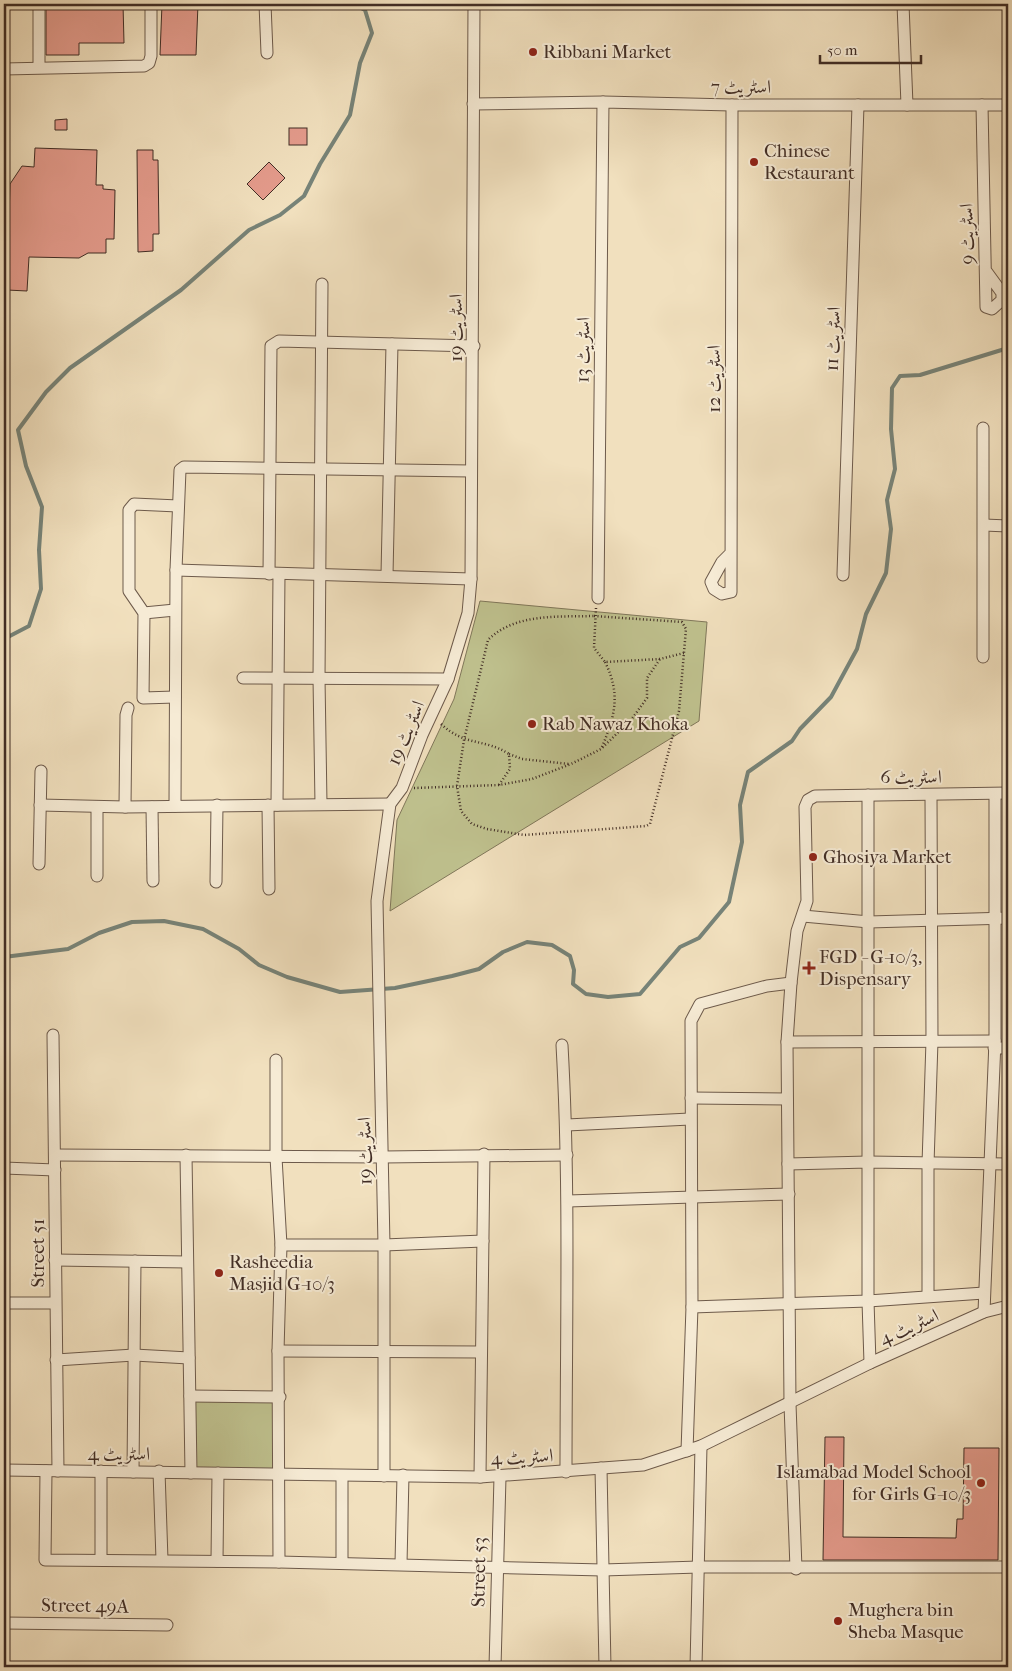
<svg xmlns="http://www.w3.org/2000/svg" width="1012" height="1671" font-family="'IM FELL French Canon',Amiri,serif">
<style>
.green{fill:#bfc18e;stroke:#80775a}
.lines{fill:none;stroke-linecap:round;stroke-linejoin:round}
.stream{stroke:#778378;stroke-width:4}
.building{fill:#e49b8c;stroke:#412d25}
.service-casing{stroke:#6d5a4b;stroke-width:8}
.minor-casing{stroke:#6d5a4b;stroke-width:13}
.path{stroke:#412d25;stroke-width:2.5;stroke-dasharray:1 2.5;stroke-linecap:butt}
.service{stroke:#f6ebd5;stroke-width:5.5}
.minor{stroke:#f6ebd5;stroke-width:11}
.poi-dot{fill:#8f2418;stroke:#f6ebd5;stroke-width:2}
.labels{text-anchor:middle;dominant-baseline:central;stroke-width:4;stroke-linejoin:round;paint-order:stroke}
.poi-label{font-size:19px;fill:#412d25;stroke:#f6ebd5;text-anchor:start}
.street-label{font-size:19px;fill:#412d25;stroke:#f6ebd5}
</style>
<rect width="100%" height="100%" fill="#f1e0be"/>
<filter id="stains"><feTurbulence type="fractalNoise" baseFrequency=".004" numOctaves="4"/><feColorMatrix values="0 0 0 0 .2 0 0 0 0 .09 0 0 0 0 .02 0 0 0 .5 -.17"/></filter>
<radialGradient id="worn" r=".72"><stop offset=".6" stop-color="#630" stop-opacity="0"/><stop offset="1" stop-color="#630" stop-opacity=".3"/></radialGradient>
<g class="green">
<polygon points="480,601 707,622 699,721 390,911 397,820 454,699"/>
<polygon points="277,1399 276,1472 192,1471 195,1400"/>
</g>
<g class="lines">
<g class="stream">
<polyline points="4,639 29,626 41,589 39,550 42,507 26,466 18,430 46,392 70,368 181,290 249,230 280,215 304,196 320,164 350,115 360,63 372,33 365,10 353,4"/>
<polyline points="4,957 68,949 99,933 132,922 164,921 203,929 239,949 259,965 287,977 340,992 395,988 452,976 479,969 503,952 527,942 552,945 570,956 574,970 573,984 586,994 608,997 640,994 680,947 699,938 729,902 742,842 740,805 748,772 792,741 800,729 831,697 857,649 866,614 886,573 891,529 887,500 895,469 891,429 892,388 900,376 920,375 1008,348"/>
</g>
</g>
<g class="building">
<polygon points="46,4 123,4 124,43 79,43 79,55 46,55"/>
<polygon points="162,4 198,4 196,55 160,55"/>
<polygon points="67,119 67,130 55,130 55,120"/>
<rect x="289" y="128" width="18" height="17"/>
<polygon points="35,148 97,150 96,185 103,185 103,189 115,190 114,239 106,239 106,253 88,253 79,258 29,257 27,291 7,290 10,184 22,166 34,167"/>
<polygon points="137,150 153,150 153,160 158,160 159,234 153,234 153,251 138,252"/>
<polygon points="269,162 285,178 263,200 247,184"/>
<polygon points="825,1437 844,1437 843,1537 956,1538 957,1519 963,1519 964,1448 999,1448 998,1560 823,1560"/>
</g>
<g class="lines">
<defs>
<polyline id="service" points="970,1666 970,1667"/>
<g id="minor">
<polyline points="39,4 39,67"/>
<polyline points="265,4 267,53"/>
<polyline points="903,4 907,105"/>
<polyline points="4,69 144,66 149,63 151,56 151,4"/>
<polyline points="473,104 603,102 732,105 1008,105"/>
<polyline points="982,105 986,307 992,309 1002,300 1002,293 986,271"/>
<polyline points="983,428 983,657"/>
<polyline points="984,525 1008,526"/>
<polyline points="730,554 722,562 711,582 714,589 722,594 731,592 732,105"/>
<polyline points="176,570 471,579"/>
<polyline points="269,574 271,346 279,341 474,346"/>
<polyline points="387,575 392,344"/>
<polyline points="843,575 858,105"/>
<polyline points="598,598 603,102"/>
<polyline points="144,613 175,610"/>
<polyline points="243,678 448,679"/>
<polyline points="175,697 143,698 144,613 129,591 129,510 134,504 178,506"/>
<polyline points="868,795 868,1301 870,1363"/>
<polyline points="321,804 319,678 322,284"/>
<polyline points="40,805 125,807 390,804"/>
<polyline points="268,805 269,889"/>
<polyline points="277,805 279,574"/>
<polyline points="175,806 176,570 180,470 184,467 471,471"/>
<polyline points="125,807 126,715 128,708"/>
<polyline points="152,807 153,881"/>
<polyline points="39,864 41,771"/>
<polyline points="97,876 97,807"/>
<polyline points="216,882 217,805"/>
<polyline points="803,916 869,922 1008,918"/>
<polyline points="53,1035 58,1471"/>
<polyline points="787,1042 995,1041"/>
<path d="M562 1045C570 1187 566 1330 566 1472"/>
<polyline points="994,1048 1008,1048"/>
<polyline points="276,1060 276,1157 281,1245 278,1351 279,1562"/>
<polyline points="691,1098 787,1099"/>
<polyline points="567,1125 690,1119"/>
<polyline points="55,1155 383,1157 567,1155"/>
<polyline points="186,1155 191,1473"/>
<polyline points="788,1164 868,1162 1008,1164"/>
<polyline points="4,1168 55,1170"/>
<polyline points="568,1201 789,1194"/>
<polyline points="281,1245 384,1245 483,1241"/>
<polyline points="55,1260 187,1262"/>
<polyline points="928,1296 928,1164 932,1041 931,795"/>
<polyline points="4,1303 55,1303"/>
<polyline points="692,1307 868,1301 984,1293"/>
<polyline points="984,1312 995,1041 995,794"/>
<polyline points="278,1351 481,1352"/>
<polyline points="56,1360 134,1355 189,1358"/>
<polyline points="190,1396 280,1397"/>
<polyline points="687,1451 692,1307 691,1021 700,1004 767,986 791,983"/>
<polyline points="601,1468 605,1667"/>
<polyline points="4,1470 480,1477 643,1465 701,1446 870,1363 984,1312 1008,1306"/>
<polyline points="46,1471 45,1560 279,1562 603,1570 699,1567 1008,1567"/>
<polyline points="101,1471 101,1560"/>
<polyline points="159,1471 162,1560"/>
<polyline points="133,1472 135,1261"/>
<polyline points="342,1476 342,1563"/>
<polyline points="384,1476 384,1245 377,901 390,804 402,788 422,735 448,679 468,613 471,579 474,4"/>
<polyline points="480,1477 484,1154"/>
<polyline points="217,1561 218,1473"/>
<polyline points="401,1564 403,1475"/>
<polyline points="796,1569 790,1404 787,1042 791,983 797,931 807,901 805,807 808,800 815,796 1008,793"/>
<polyline points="4,1623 167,1625"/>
<polyline points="495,1667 500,1477"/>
<polyline points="696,1667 701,1446"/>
</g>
</defs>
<use href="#service" class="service-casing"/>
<use href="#minor" class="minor-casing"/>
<g class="path">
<polyline points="596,608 594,648 605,662 660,659 684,653"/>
<path d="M594 616 682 622 686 629 679 711 650 824 646 826 524 835 487 829 472 824 461 811 457 786 464 740 488 640C515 613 558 617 594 616Z"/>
<path d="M441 724C466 747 484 738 509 754L510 769 499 785"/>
<path d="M602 747C615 716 621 694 605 662"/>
<polyline points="509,754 522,759 569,764"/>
<polyline points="414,788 499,785 532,779 571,764 601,749 631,720 647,698 647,678 660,659"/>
</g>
<use href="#service" class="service"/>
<use href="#minor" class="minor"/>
</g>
<g class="poi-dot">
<circle cx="533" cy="52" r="5"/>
<circle cx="754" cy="162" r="5"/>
<circle cx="532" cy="724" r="5"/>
<circle cx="813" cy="857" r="5"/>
<path d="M806.5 960.5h5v5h5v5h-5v5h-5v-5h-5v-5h5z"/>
<circle cx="219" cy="1273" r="5"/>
<circle cx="981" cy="1483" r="5"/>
<circle cx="838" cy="1621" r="5"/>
</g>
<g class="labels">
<g class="poi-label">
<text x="543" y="52">Ribbani Market</text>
<text x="764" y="151">Chinese<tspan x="764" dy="22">Restaurant</tspan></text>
<text x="542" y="724">Rab Nawaz Khoka</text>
<text x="823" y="857">Ghosiya Market</text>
<text x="819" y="957">FGD - G-10/3,<tspan x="819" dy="22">Dispensary</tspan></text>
<text x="229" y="1262">Rasheedia<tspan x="229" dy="22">Masjid G-10/3</tspan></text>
<text x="971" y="1472" text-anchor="end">Islamabad Model School<tspan x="971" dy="22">for Girls G-10/3</tspan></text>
<text x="848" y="1610">Mughera bin<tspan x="848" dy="22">Sheba Masque</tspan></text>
</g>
<g class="street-label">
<text x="741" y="87">اسٹریٹ 7</text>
<text transform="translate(967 234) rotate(-91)">اسٹریٹ 9</text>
<text transform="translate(456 328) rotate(-90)">اسٹریٹ 19</text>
<text transform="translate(833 339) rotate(-88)">اسٹریٹ 11</text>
<text transform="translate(583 350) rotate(-89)">اسٹریٹ 13</text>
<text transform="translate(714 379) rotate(-90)">اسٹریٹ 12</text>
<text transform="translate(406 733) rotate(-67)">اسٹریٹ 19</text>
<text x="911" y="777">اسٹریٹ 6</text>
<text transform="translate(365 1151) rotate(-91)">اسٹریٹ 19</text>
<text transform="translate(38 1253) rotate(-90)">Street 51</text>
<text transform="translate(909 1327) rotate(-24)">اسٹریٹ 4</text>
<text x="119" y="1454">اسٹریٹ 4</text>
<text transform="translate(522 1457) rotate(-3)">اسٹریٹ 4</text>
<text transform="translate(479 1572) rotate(-89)">Street 53</text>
<text transform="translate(85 1606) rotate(1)">Street 49A</text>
</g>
</g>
<rect width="1012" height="1671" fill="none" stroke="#f1e0be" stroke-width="20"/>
<rect x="5" y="5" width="1002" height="1661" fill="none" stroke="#412d25" stroke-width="2.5"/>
<rect x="10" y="10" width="992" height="1651" fill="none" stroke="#412d25"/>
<path d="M820 55v8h101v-8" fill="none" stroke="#412d25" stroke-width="2.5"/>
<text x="827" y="55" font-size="15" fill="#412d25" stroke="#f6ebd5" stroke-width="4" paint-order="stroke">50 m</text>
<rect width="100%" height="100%" filter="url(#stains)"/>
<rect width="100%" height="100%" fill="url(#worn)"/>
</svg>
